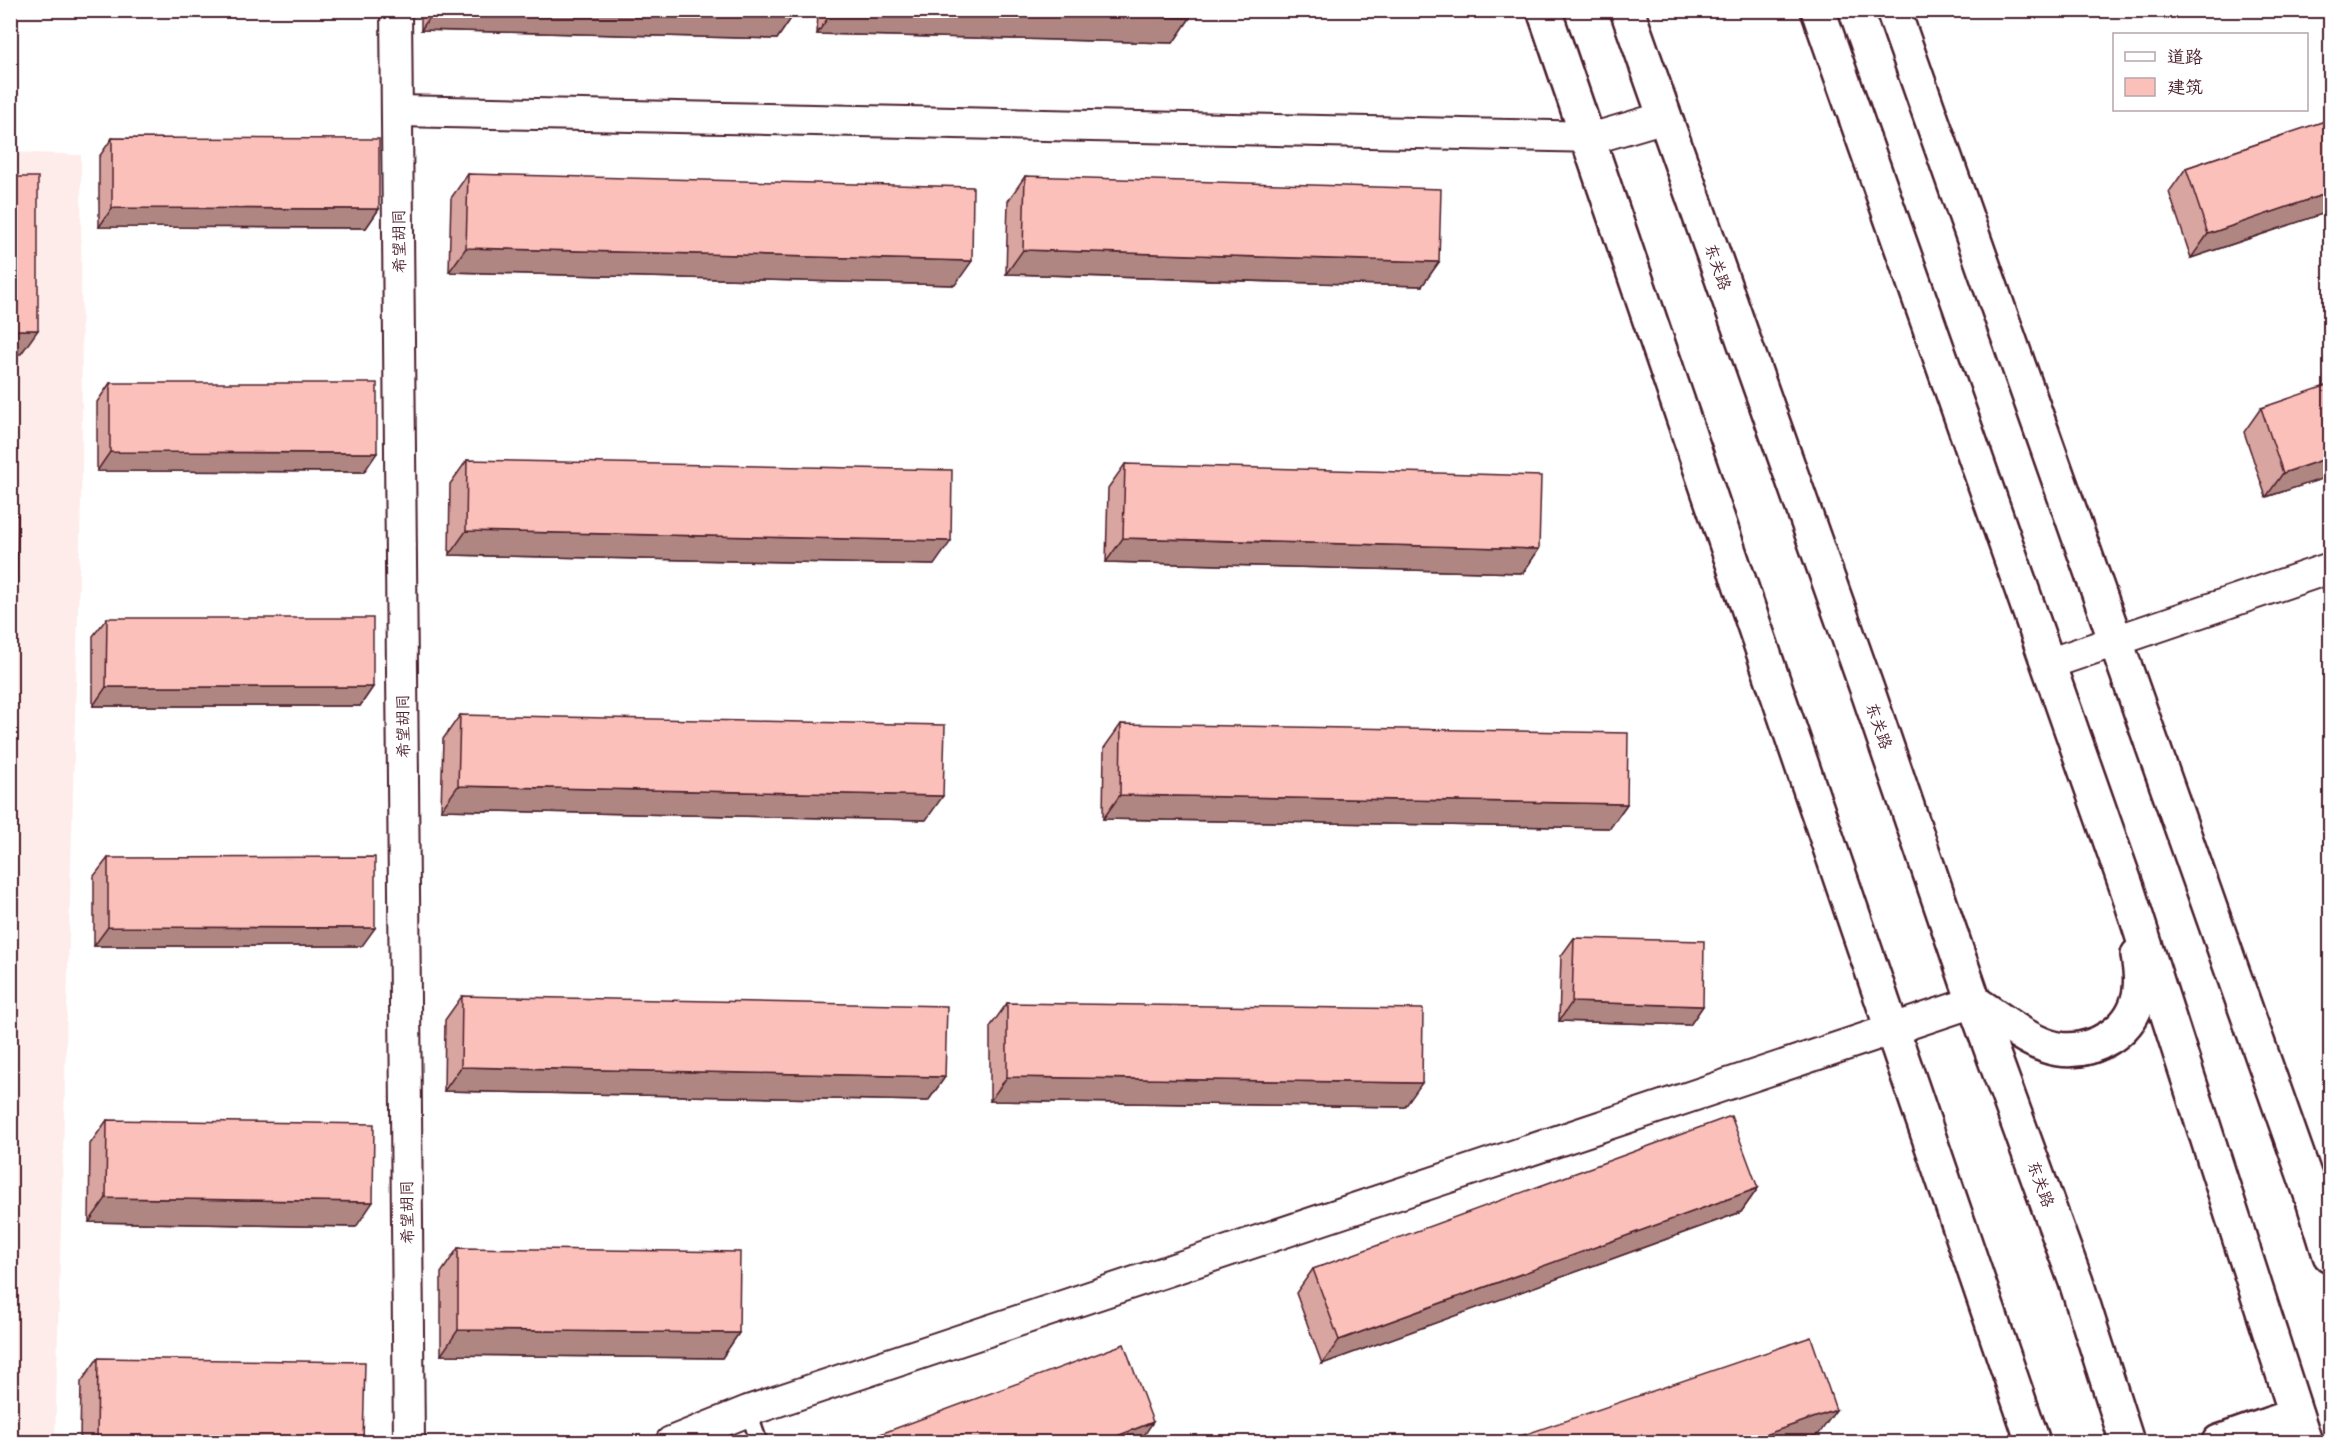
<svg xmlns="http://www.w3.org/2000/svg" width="2341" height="1453" font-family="Sriracha,'LXGW WenKai TC',sans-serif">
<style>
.built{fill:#feecea}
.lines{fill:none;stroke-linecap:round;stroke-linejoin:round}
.lane-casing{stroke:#4a1f2b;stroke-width:20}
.street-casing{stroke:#4a1f2b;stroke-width:34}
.secondary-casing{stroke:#4a1f2b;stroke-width:38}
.lane{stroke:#fff;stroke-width:15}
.street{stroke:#fff;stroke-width:30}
.secondary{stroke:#fff;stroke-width:33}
.wall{fill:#d9a5a0;stroke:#4a1f2b;stroke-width:1.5}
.shaded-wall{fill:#b08682;stroke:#4a1f2b;stroke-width:1.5}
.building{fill:#fcc0ba;stroke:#4a1f2b;stroke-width:1.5}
.labels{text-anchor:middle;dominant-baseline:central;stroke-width:5;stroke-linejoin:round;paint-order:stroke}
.street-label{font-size:16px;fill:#4a1f2b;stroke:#fff}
</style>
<rect width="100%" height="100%" fill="#fff"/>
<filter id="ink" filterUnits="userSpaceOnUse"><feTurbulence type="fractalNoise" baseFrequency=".0167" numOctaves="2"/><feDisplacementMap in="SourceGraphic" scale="12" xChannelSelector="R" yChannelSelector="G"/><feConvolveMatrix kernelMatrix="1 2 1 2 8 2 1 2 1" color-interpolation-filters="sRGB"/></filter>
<g filter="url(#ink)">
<polygon class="built" points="11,152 81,155 82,468 55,1442 11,1442"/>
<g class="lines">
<defs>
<polyline id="lane" points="748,1411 759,1442"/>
<g id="street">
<polyline points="396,10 409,1442"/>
<polyline points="398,111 1597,137 1665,117"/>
<polyline points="2048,664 2330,568"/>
<polyline points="671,1442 748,1411 1974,1002"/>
</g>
<g id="secondary">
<polyline points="1544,10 2033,1442"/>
<polyline points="1627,10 1868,692 1974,1002 2076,1282 2127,1442"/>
<polyline points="1818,10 2128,891 2305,1442"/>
<polyline points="1893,10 2312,1197 2330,1255"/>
<path d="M1974 1002C1998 1017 2031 1045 2058 1049 2093 1054 2131 1032 2139 996 2142 982 2140 969 2138 955"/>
<polyline points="2219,1442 2296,1415"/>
</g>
</defs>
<use href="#lane" class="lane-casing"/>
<use href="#street" class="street-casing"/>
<use href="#secondary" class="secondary-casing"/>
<use href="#lane" class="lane"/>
<use href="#street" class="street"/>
<use href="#secondary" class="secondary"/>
</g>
<g class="wall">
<polygon points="421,10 794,10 794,14 777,39 421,30"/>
<polygon points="818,10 1191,10 1190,18 1173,43 817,34"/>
<polygon points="2111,10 2127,10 2112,15"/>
<polygon points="2331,119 2331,211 2191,258 2169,192 2186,168"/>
<polygon points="112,138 379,209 366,228 99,227 99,157"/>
<polygon points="468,174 955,285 449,272 451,198"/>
<polygon points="1025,176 1439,262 1422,286 1006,274 1008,201"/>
<polygon points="110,383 364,472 97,471 97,402"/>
<polygon points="2261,408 2331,476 2266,497 2244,432"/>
<polygon points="467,460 934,565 449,555 450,484"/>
<polygon points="1125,464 1539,549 1523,573 1106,562 1108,488"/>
<polygon points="107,618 373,687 360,706 93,706 93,636"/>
<polygon points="460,715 926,820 441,810 443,739"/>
<polygon points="1121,724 1627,804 1610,828 1103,819 1104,748"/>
<polygon points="108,858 362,946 94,946 94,876"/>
<polygon points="1574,938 1703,1006 1690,1025 1559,1021 1561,956"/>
<polygon points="462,996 945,1077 928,1101 444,1091 445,1020"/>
<polygon points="1007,1003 1405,1107 990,1101 990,1027"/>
<polygon points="107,1120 356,1227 89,1222 90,1144"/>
<polygon points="1758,1188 1741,1212 1322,1364 1296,1293 1313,1269"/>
<polygon points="458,1248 739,1333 722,1358 441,1355 441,1273"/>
<polygon points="98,1358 363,1443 80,1443 81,1382"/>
</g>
<g class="shaded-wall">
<polygon points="434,10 637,10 794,14 777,39 421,30"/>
<polygon points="833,10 874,10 1190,18 1173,43 817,34"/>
<polygon points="2116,10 2127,10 2112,15"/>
<polygon points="2331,192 2331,211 2191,258 2208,234"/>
<polygon points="112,208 379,209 366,228 99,227"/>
<polygon points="466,248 972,261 955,285 449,272"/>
<polygon points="1023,250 1439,262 1422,286 1006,274"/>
<polygon points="10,330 38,330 21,354 10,354"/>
<polygon points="110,452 377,453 364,472 97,471"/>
<polygon points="2331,457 2331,476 2266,497 2283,473"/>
<polygon points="466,531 951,541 934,565 449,555"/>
<polygon points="1123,538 1539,549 1523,573 1106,562"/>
<polygon points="10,583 17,583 10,592"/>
<polygon points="106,687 373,687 360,706 93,706"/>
<polygon points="458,786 943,796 926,820 441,810"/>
<polygon points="1120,795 1627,804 1610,828 1103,819"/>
<polygon points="108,927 375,928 362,946 94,946"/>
<polygon points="1572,1002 1703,1006 1690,1025 1559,1021"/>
<polygon points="461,1067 945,1077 928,1101 444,1091"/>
<polygon points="1007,1077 1422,1083 1405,1107 990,1101"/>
<polygon points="1758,1188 1741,1212 1322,1364 1339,1340"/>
<polygon points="106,1198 373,1202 356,1227 89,1222"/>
<polygon points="458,1330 739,1333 722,1358 441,1355"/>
<polygon points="1836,1410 1819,1434 1795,1443 1741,1443"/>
<polygon points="1153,1422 1139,1443 1099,1443"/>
</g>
<g class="building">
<polygon points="637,10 794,10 794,14"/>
<polygon points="874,10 1191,10 1190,18"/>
<polygon points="2331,119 2331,192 2208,234 2186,168"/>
<polygon points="112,138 379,139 379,209 112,208"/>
<polygon points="468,174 973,187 972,261 466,248"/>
<polygon points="1025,176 1441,189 1439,262 1023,250"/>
<rect x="10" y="177" width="28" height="153"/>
<polygon points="110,383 377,383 377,453 110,452"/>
<polygon points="2331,384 2331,457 2283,473 2261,408"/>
<polygon points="467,460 952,470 951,541 466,531"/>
<polygon points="1125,464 1541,476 1539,549 1123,538"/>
<polygon points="10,515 18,515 17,583 10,583"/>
<polygon points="107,618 373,618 373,687 106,687"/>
<polygon points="460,715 945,725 943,796 458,786"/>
<polygon points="1121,724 1628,733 1627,804 1120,795"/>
<polygon points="375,857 375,928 108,927 108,858"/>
<polygon points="1574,938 1704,941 1703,1006 1572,1002"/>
<polygon points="462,996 947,1006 945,1077 461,1067"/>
<polygon points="1007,1003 1423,1009 1422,1083 1007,1077"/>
<polygon points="1731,1116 1758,1188 1339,1340 1313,1269"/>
<polygon points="107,1120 374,1124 373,1202 106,1198"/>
<polygon points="458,1248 740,1252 739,1333 458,1330"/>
<polygon points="1811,1337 1836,1410 1741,1443 1510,1443 1509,1440"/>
<polygon points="1124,1344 1153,1422 1099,1443 856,1443"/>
<polygon points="98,1358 365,1362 363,1443 97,1442"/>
</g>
</g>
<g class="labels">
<g class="street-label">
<text transform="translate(399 241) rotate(-91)">希望胡同</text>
<text transform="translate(1718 267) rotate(71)">东关路</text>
<text transform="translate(403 726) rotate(-91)">希望胡同</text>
<text transform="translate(1879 726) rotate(71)">东关路</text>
<text transform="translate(2041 1184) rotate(70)">东关路</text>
<text transform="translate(407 1212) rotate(-91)">希望胡同</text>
</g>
</g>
<rect width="2341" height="1453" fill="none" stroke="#fff" stroke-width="36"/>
<rect x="18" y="18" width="2305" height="1417" fill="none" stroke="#4a1f2b" stroke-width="2" filter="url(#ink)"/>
<rect x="2113" y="33" width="195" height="78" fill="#ffffff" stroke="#b7a5aa" stroke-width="1.5"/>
<rect x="2125" y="52" width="30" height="9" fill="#ffffff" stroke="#b7a5aa" stroke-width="1.5"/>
<text x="2167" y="63" font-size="18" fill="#4a1f2b">道路</text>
<rect x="2125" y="78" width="30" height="18" fill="#fcc0ba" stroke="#b7a5aa" stroke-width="1.5"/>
<text x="2167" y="93" font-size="18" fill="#4a1f2b">建筑</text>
</svg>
